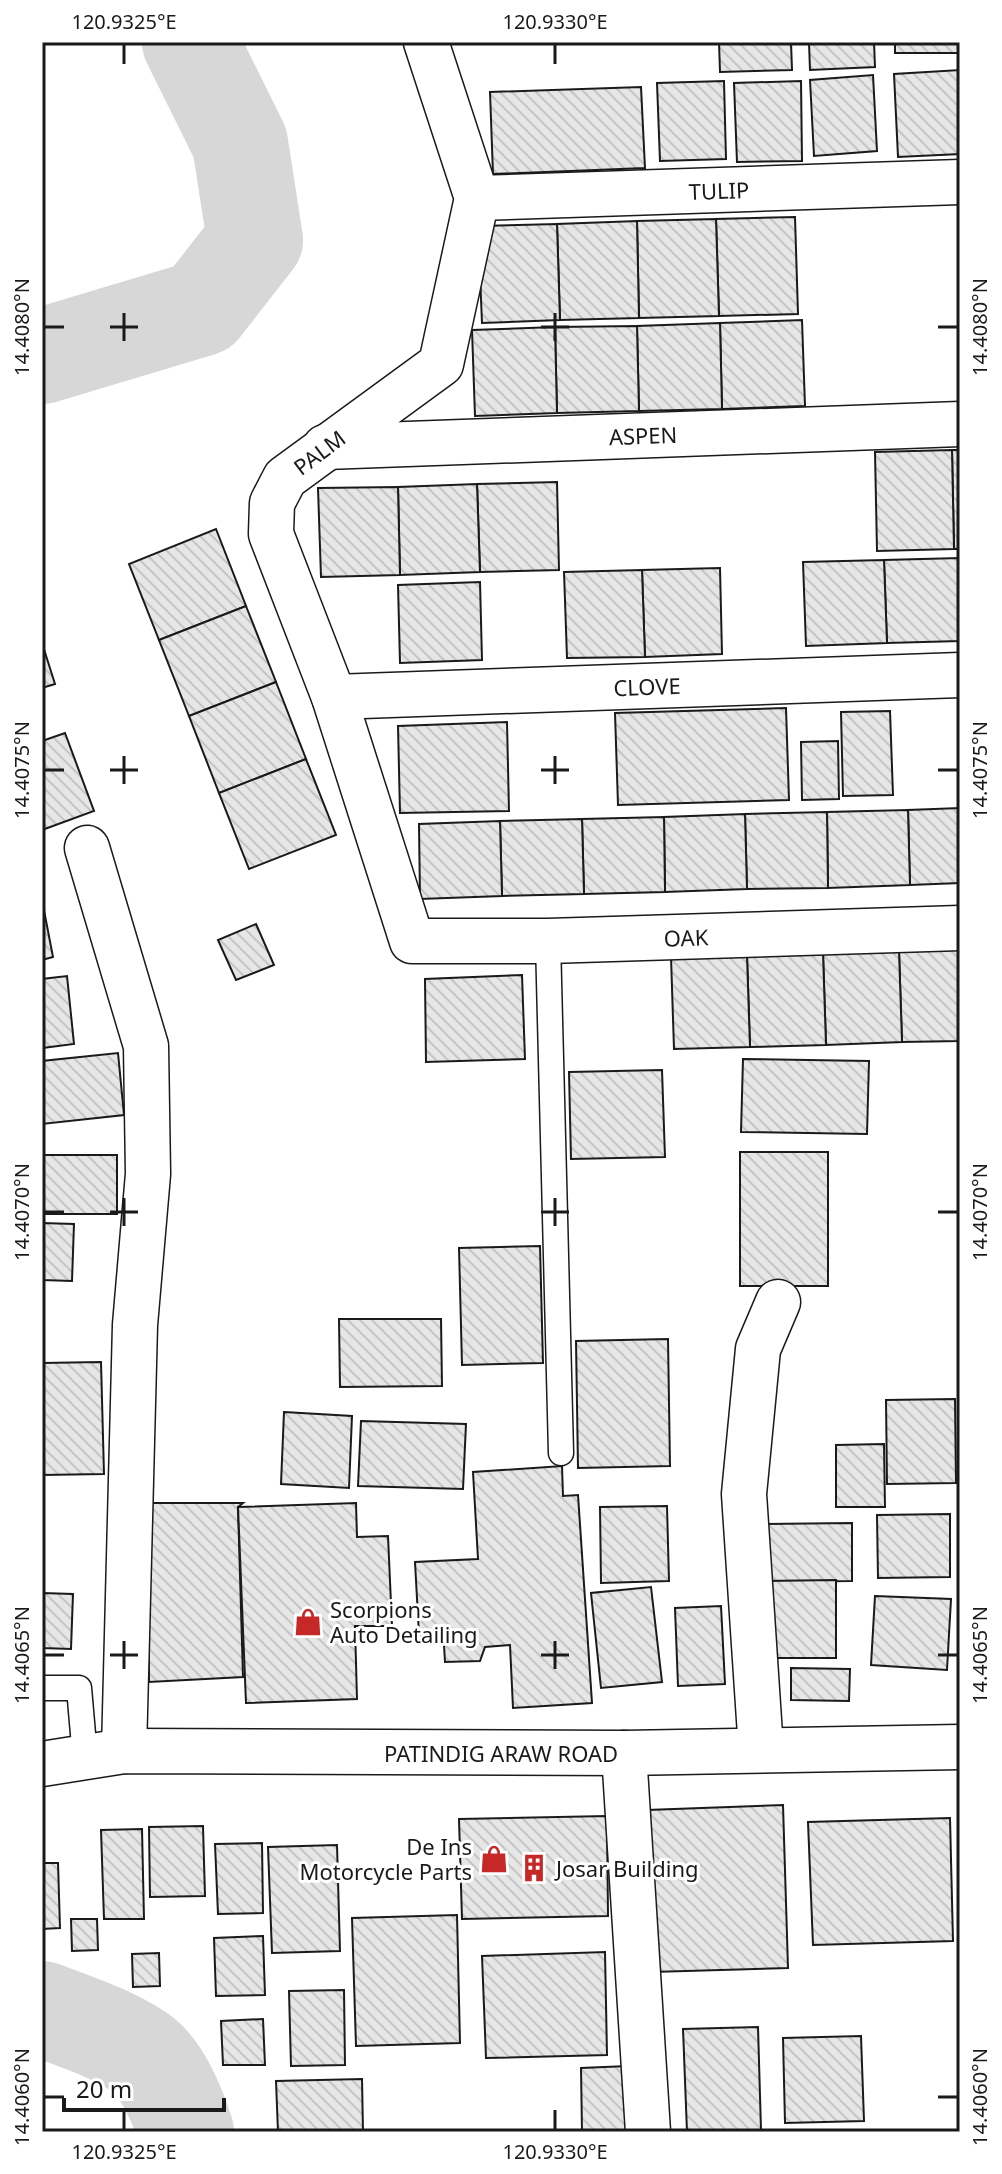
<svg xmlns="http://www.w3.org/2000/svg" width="1002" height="2174" font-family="'Noto Sans',sans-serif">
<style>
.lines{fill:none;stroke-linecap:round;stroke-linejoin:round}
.river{stroke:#d7d7d7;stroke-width:96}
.building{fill:url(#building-back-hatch);stroke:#1a1a1a;stroke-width:2}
.lane-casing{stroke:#1a1a1a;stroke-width:27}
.street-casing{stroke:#1a1a1a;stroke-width:47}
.secondary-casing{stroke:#1a1a1a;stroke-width:47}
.lane{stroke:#fff;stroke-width:24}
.street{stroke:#fff;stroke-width:44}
.secondary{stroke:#fff;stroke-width:44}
.ticks{fill:none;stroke:#1a1a1a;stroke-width:3}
.labels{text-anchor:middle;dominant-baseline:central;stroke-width:6;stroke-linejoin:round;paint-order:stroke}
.street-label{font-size:22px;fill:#1a1a1a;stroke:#fff}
.poi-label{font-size:22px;fill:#1a1a1a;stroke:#fff;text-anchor:start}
.neatline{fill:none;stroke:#1a1a1a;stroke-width:3}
.ticks-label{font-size:20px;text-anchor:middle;fill:#1a1a1a}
</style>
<defs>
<pattern id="building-back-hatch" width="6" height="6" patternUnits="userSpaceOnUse" patternTransform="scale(2)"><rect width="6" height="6" fill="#e6e6e6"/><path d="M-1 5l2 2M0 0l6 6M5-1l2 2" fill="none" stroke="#c5c5c5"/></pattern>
</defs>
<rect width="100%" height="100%" fill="#fff"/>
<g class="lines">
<g class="river">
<polyline points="42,356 202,308 255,240 240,143 190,42"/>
<path d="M42 2009C74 2021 111 2033 139 2052 162 2067 178 2107 186 2132"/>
</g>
</g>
<g class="building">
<polygon points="719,42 791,42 792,70 720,72"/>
<polygon points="809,42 874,42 875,67 810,70"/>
<rect x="895" y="42" width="64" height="11"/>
<polygon points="960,70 960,154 898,157 894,74"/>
<polygon points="873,75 877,151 814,156 810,80"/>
<polygon points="724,81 726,159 660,161 657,83"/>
<polygon points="801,81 802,161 737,162 734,83"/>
<polygon points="641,87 645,168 493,174 490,92"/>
<polygon points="795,217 798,314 719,316 716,219"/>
<polygon points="716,219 719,316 639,318 637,221"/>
<polygon points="637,221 639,318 560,320 557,224"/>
<polygon points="557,224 560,320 482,323 478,226"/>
<polygon points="802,320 805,406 722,409 720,323"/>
<polygon points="720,323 722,409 639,411 637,326"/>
<polygon points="637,326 639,411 557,413 555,327"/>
<polygon points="555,327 557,413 475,416 472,330"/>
<polygon points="952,450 960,450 960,549 954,549"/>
<polygon points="952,450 954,549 877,551 875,452"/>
<polygon points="557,482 559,570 480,572 477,484"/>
<polygon points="477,484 480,572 400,575 398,487"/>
<polygon points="398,487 400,575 321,577 318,488"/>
<polygon points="216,529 246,606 159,640 129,564"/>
<polygon points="960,558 960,641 887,643 884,560"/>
<polygon points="884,560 887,643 806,646 803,562"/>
<polygon points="720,568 722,654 645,657 642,570"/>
<polygon points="642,570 645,657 567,658 564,572"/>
<polygon points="480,582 482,660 400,663 398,585"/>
<polygon points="246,606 276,682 189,716 159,640"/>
<polygon points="42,643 55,684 42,688"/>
<polygon points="276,682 306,759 219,793 189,716"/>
<polygon points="786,708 789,800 618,805 615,713"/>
<polygon points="890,711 893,795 843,796 841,712"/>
<polygon points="507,722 509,811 400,813 398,726"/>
<polygon points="65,733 94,811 42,830 42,741"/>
<polygon points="838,741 839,799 802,800 801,742"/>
<polygon points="306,759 336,835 249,869 219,793"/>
<polygon points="960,808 960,883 910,885 908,810"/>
<polygon points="908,810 910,885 828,888 827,812"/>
<polygon points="827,812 828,888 747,889 745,814"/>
<polygon points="745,814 747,889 665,892 664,817"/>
<polygon points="664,817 665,892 584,894 582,819"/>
<polygon points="582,819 584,894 502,896 500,821"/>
<polygon points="500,821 502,896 420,899 419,824"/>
<polygon points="42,900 53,957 42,960"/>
<polygon points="256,924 274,965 236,980 218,940"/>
<polygon points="960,949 960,1041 902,1042 899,951"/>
<polygon points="899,951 902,1042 826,1045 823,953"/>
<polygon points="823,953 826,1045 750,1047 747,956"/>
<polygon points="747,956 750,1047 674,1049 671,957"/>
<polygon points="522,975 525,1059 426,1062 425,979"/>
<polygon points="67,976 74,1044 42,1048 42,979"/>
<polygon points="118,1053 124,1115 42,1124 42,1061"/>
<polygon points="743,1059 869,1061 867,1134 741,1132"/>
<polygon points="662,1070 665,1157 571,1159 569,1072"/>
<rect x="740" y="1152" width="88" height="134"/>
<rect x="42" y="1155" width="75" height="59"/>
<polygon points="42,1223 74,1224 72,1281 42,1280"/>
<polygon points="540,1246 543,1363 462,1365 459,1248"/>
<polygon points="339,1319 441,1319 442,1386 340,1387"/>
<polygon points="668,1339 670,1466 578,1468 576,1341"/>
<polygon points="101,1362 104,1474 42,1475 42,1363"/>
<polygon points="955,1399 956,1483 887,1484 886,1400"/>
<polygon points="284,1412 352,1416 349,1488 281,1484"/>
<polygon points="361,1421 466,1424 463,1489 358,1486"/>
<polygon points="884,1444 885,1507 836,1507 836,1445"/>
<polygon points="562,1466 563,1496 578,1495 592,1703 513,1708 510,1645 485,1647 480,1661 445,1662 444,1645 419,1635 415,1562 478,1559 473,1472"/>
<polygon points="148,1503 243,1503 238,1507 243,1677 149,1682"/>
<polygon points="356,1503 357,1537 388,1536 392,1626 355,1626 357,1699 246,1703 238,1507"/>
<polygon points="667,1506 669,1581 601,1583 600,1507"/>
<polygon points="950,1514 950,1577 878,1578 877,1515"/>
<polygon points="852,1523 852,1581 765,1582 765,1524"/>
<polygon points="836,1580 836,1658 764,1658 764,1581"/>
<polygon points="651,1587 662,1682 601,1688 591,1593"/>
<polygon points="42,1593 73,1594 71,1649 42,1648"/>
<polygon points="875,1596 951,1599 947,1670 871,1665"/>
<polygon points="721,1606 725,1684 678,1686 675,1608"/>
<polygon points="791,1668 850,1669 849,1701 791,1700"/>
<polygon points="783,1805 788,1968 652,1972 647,1810"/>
<polygon points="607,1816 608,1916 462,1919 459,1819"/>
<polygon points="950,1818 953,1941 813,1945 808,1822"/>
<polygon points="203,1826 205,1896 150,1897 149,1827"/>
<polygon points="142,1829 144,1919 104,1919 101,1830"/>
<polygon points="262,1843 263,1913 218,1914 215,1844"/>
<polygon points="337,1845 340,1951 272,1953 268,1847"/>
<polygon points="42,1863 58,1863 60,1928 42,1929"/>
<polygon points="457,1915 460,2043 356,2046 352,1918"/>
<polygon points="71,1919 97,1919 98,1950 72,1951"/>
<polygon points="263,1936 265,1995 216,1996 214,1938"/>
<polygon points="605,1952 607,2055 486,2058 482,1956"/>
<polygon points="159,1953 160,1986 133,1987 132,1954"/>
<polygon points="344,1990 345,2065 291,2066 289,1991"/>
<polygon points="263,2019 265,2065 223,2065 221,2021"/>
<polygon points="758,2027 761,2130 687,2132 683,2029"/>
<polygon points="861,2036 864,2121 785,2123 783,2038"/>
<polygon points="628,2066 630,2132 582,2132 581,2068"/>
<polygon points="362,2079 363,2132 278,2132 276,2081"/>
</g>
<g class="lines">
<defs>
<g id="lane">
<polyline points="548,941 561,1453"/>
<polyline points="42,1688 79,1688 85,1757"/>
</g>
<g id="street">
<polyline points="426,42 477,198 441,364 285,478 272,503 271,534 334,697 412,941 548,941 960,928"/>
<polyline points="477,198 960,182"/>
<polyline points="325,447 960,424"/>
<polyline points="334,697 960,675"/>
<polyline points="87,848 146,1046 148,1174 135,1325 124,1751"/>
<polyline points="761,1750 744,1494 758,1349 778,1302"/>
<polyline points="624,1753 648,2132"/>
</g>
<polyline id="secondary" points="42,1764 124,1751 624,1753 960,1747"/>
</defs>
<use href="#lane" class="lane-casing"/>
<use href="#street" class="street-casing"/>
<use href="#secondary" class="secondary-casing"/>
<use href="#lane" class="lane"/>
<use href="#street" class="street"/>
<use href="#secondary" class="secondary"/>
</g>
<path class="ticks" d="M124 44V64M555 44V64M124 313V341M555 313V341M44 327H64M110 327H138M541 327H569M938 327H958M124 756V784M555 756V784M44 770H64M110 770H138M541 770H569M938 770H958M124 1198V1226M555 1198V1226M44 1212H64M110 1212H138M541 1212H569M938 1212H958M124 1641V1669M555 1641V1669M44 1655H64M110 1655H138M541 1655H569M938 1655H958M44 2097H64M938 2097H958M124 2110V2130M555 2110V2130"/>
<defs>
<symbol id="shop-bare" viewBox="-9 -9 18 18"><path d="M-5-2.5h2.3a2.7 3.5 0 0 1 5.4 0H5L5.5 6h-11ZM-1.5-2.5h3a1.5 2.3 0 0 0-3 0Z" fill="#c62828" stroke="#fff" stroke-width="2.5" paint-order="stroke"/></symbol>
<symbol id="building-bare" viewBox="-9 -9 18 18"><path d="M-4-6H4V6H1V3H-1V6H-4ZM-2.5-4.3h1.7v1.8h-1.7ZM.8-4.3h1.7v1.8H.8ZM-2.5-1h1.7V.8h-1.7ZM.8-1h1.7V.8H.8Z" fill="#c62828" stroke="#fff" stroke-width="2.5" paint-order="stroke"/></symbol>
</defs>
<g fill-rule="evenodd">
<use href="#shop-bare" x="288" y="1602" width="40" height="40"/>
<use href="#shop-bare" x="474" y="1839" width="40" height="40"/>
<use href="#building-bare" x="514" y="1848" width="40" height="40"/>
</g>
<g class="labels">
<g class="street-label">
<text transform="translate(719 190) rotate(-2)">TULIP</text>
<text transform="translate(643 435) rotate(-2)">ASPEN</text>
<text transform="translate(319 452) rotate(-37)">PALM</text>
<text transform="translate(647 686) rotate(-2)">CLOVE</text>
<text transform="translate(686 937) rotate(-2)">OAK</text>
<text x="501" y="1753">PATINDIG ARAW ROAD</text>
</g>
<g class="poi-label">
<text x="330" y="1609">Scorpions<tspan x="330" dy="25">Auto Detailing</tspan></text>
<text x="472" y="1846" text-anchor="end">De Ins<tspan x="472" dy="25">Motorcycle Parts</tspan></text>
<text x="556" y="1868">Josar Building</text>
</g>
</g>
<rect width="1002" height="2174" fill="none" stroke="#ffffff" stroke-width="88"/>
<path d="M64 2098v12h160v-12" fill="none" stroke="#1a1a1a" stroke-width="4"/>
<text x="76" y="2098" font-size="24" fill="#1a1a1a" stroke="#ffffff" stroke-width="6" paint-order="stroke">20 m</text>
<rect x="44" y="44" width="914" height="2086" class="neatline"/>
<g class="ticks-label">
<text x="124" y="29">120.9325°E</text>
<text x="555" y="29">120.9330°E</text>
<text transform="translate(22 327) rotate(-90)" y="7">14.4080°N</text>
<text transform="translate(980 327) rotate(-90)" y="7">14.4080°N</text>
<text transform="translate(22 770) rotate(-90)" y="7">14.4075°N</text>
<text transform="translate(980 770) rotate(-90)" y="7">14.4075°N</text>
<text transform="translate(22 1212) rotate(-90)" y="7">14.4070°N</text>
<text transform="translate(980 1212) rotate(-90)" y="7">14.4070°N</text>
<text transform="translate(22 1655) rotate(-90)" y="7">14.4065°N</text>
<text transform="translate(980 1655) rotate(-90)" y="7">14.4065°N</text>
<text transform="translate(22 2097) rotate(-90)" y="7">14.4060°N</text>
<text transform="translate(980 2097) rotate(-90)" y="7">14.4060°N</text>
<text x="124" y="2159">120.9325°E</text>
<text x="555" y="2159">120.9330°E</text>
</g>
</svg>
